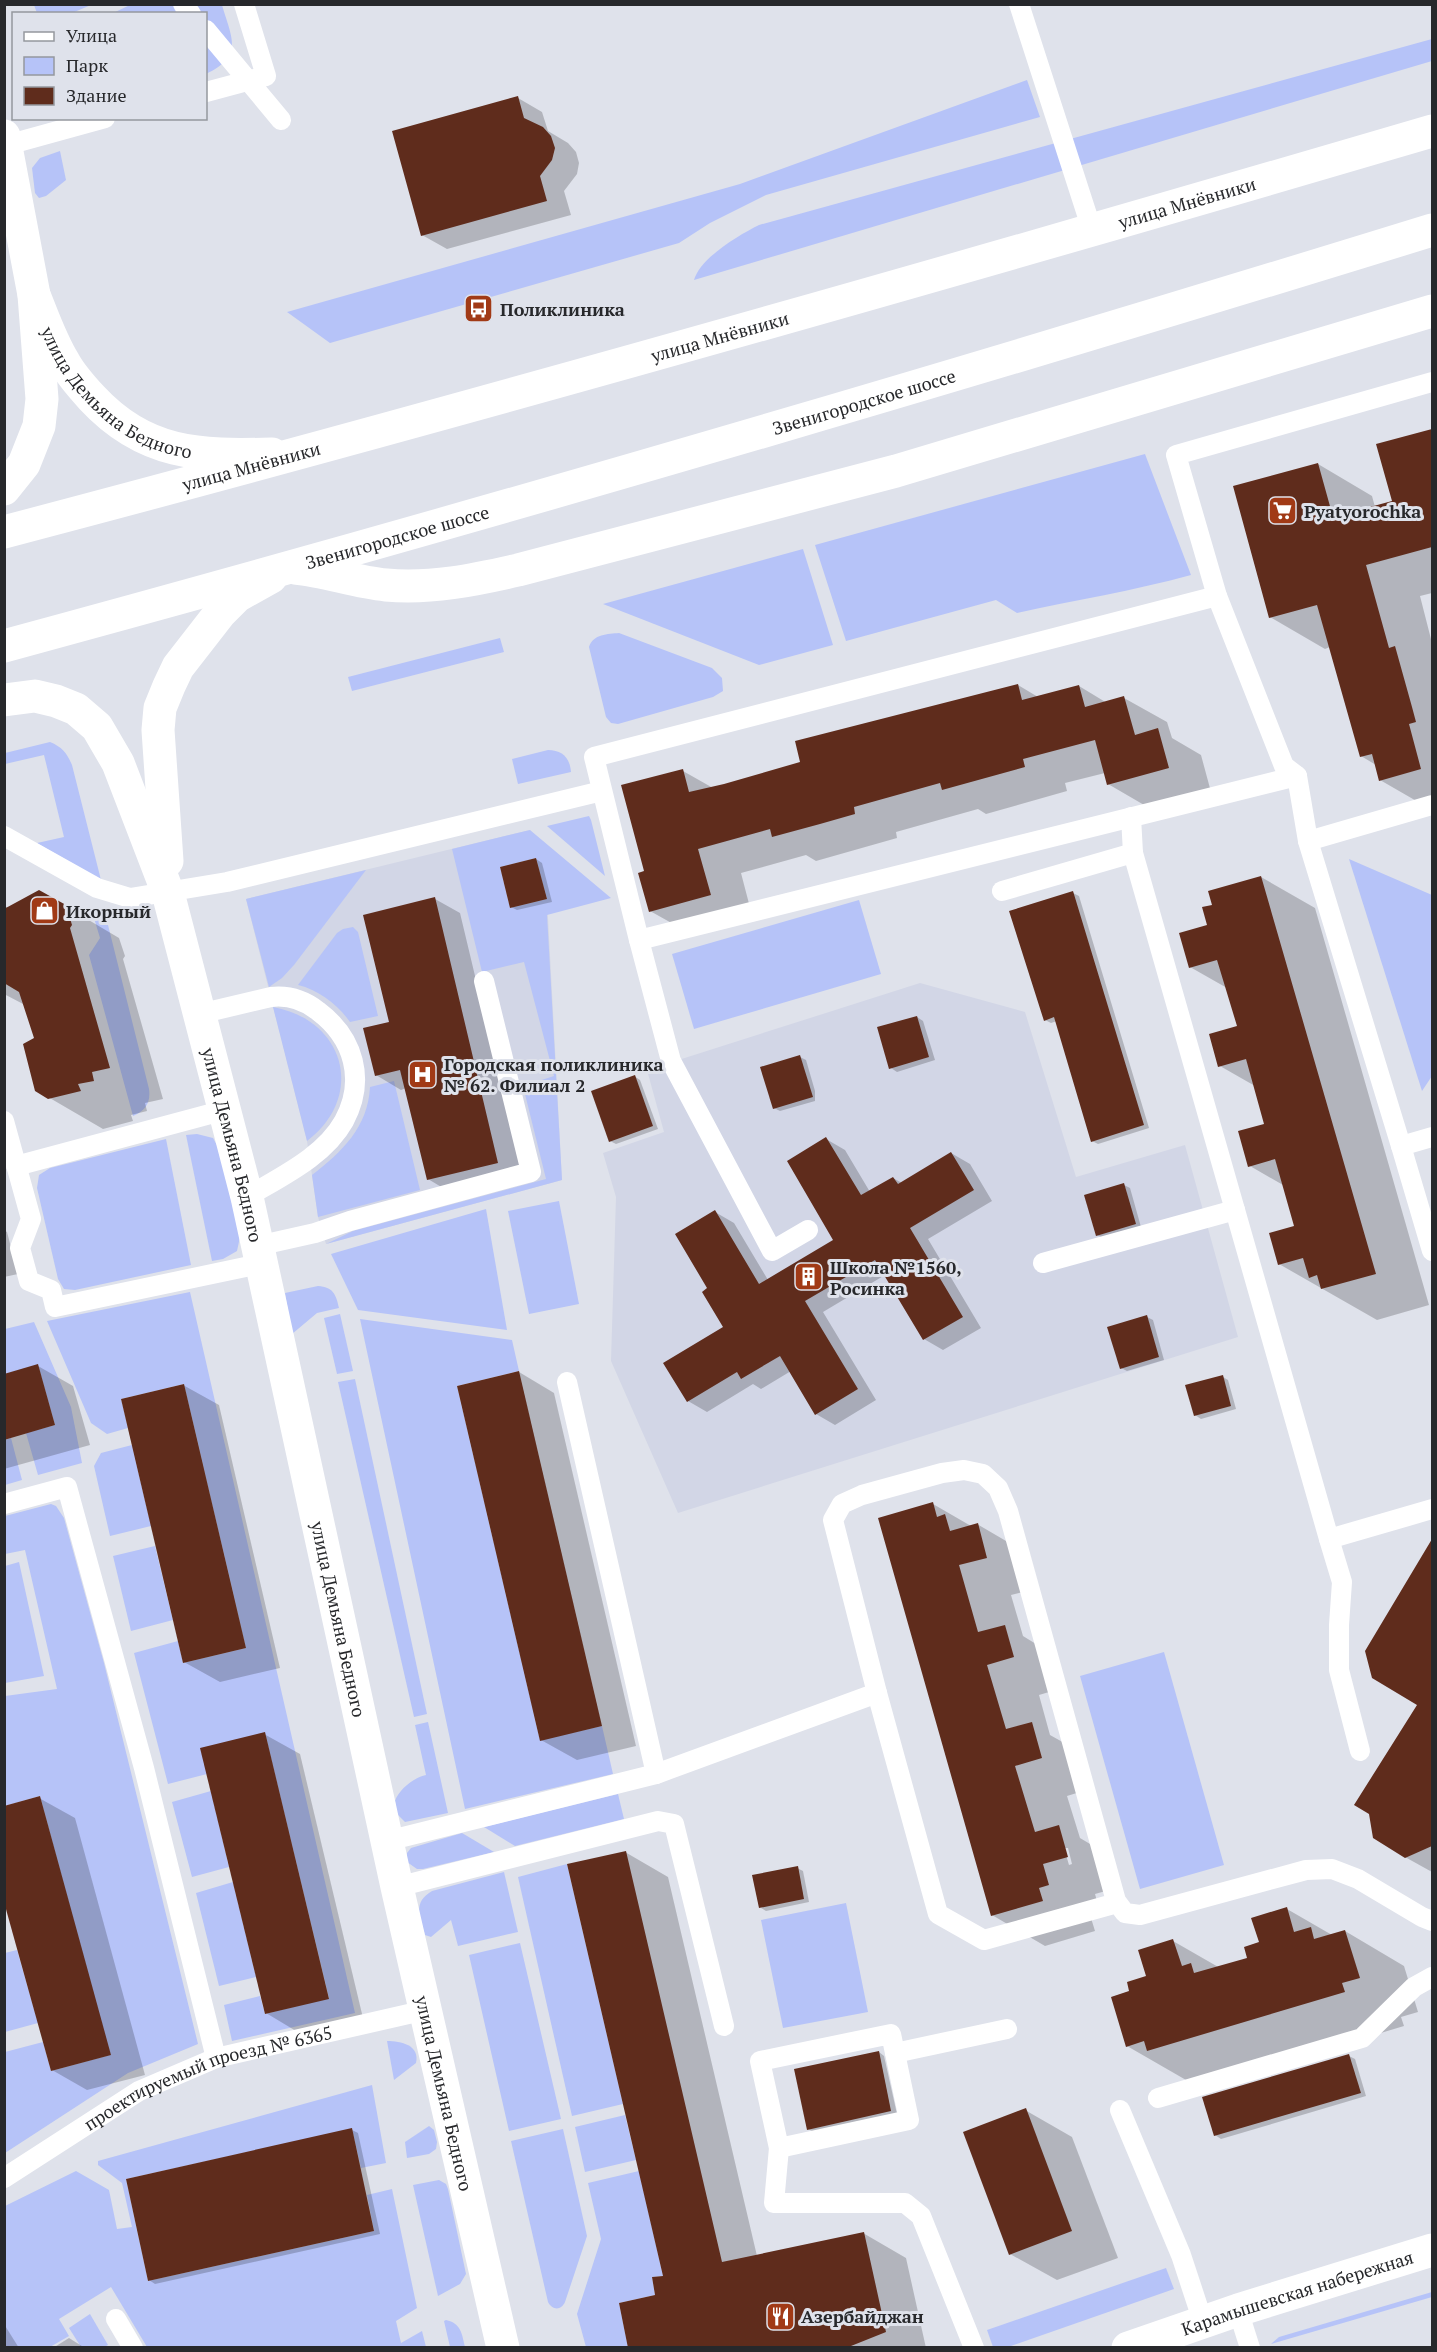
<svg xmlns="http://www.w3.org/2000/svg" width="1437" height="2352" font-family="'PT Serif',serif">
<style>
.built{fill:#d2d6e6}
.green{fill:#b6c3f8;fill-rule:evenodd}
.shadow{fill:#0003;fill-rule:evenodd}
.building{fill:#5f2c1c}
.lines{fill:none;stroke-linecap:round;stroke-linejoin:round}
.lane{stroke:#fff;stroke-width:20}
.street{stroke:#fff;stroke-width:33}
.secondary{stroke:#fff;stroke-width:33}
.primary{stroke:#fff;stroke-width:33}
.labels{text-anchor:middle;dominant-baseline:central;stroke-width:6;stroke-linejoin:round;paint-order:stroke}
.street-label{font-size:18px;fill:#27282b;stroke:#dfe2eb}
.poi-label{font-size:18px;font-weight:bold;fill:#27282b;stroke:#dfe2eb;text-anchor:start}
</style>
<rect width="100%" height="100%" fill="#dfe2eb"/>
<g class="built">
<polygon points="530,830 547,899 562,1180 326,1244 318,1217 307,1141 246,899"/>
<polygon points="920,983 1025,1012 1076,1177 1185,1145 1238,1337 678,1513 611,1361 616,1197 603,1153 664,1132 647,1070"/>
</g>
<g class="green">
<polygon points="34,5 33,5 91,5 72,13 37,13"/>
<polygon points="130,5 178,5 175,13 111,14"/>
<path d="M188 5H222C232 39 244 56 206 74V14H186Z"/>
<path d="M1432 39V61L694 280C700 258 739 235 759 225Z"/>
<polygon points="1027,80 1040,117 766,195 710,223 679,243 330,343 287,312 740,184"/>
<polygon points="60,151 66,180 46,196 39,198 35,193 32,168 40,158"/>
<path d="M1145 454 1191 575C1133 591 1075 600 1017 613L996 600 846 641 815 545Z"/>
<polygon points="803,549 833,645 759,665 603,604"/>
<path d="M619 633 712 668 722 678 723 691 713 697 618 724 611 723 606 717 589 647C593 634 608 634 619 633Z"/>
<polygon points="500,638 504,652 352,691 348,677"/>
<path d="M50 742C62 747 67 753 72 765L101 880 37 843 64 837 44 755 5 764V753Z"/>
<path d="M548 750C562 750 570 758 571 772L518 784 512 759Z"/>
<polygon points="589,816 591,820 605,876 547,826"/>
<path d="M530 830 611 898 547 915 562 1180 326 1244 353 1231 546 1179 523 1086 554 1076 524 962 482 972 452 849ZM536 858 547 899 510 908 500 867Z"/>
<polygon points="1349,859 1432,895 1432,1076 1422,1091"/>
<polygon points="366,870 294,965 282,978 269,987 246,899"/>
<polygon points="859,900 881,974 694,1029 672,954"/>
<path d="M94 918 108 925 149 1089C151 1103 145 1111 133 1116L89 955 100 938Z"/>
<path d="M353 927 358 932 378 1016 350 1022C338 1005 319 990 298 985L337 933 343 929Z"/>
<path d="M273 1007C345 1020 366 1096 307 1141Z"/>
<path d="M394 1081 420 1190 318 1217 312 1175C342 1152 368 1127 370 1087Z"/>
<polygon points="197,1134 213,1138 219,1149 240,1237 237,1251 223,1259 212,1261 186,1135"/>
<polygon points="166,1139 191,1265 75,1290 64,1289 58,1279 37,1188 39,1175 50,1168"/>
<polygon points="559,1201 579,1304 529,1314 508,1211"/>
<polygon points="486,1209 507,1330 358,1310 331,1254"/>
<path d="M318 1286C333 1287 336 1294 339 1308L317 1313 292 1334 285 1293Z"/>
<polygon points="190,1292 355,2013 232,2041 224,2005 260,1996 265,2014 329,1998 265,1733 207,1774 168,1784 134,1653 178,1641 183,1663 246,1648 184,1384 121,1399 128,1428 107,1434 91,1423 47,1321"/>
<polygon points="340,1314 353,1371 337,1374 324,1318"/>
<polygon points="360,1319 512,1340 519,1371 457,1386 540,1740 602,1726 613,1774 465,1809"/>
<polygon points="34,1322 71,1407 82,1463 38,1475 26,1433 55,1425 38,1365 5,1374 5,1329"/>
<polygon points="355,1379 427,1714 414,1717 338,1382"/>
<polygon points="11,1438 22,1480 5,1485 5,1440"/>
<polygon points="132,1445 151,1526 110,1536 94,1466 101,1453"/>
<polygon points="51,1504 56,1506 64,1518 104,1663 198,2044 128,2073 5,2153 5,2052 43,2042 51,2071 110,2055 40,1796 5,1806 5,1696 57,1689 25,1550 5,1554 5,1516"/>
<polygon points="155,1546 173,1620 131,1631 113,1556"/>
<polygon points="19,1562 44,1676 5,1683 5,1566"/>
<polygon points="1164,1652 1224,1865 1140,1889 1080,1676"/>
<path d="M428 1722 448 1813 405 1822 397 1814 395 1801C399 1789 415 1777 426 1775L415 1725Z"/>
<polygon points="211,1791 229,1867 192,1877 172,1802"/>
<polygon points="618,1794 624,1819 515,1846 484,1827"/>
<polygon points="462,1833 494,1852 423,1869 417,1869 407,1862 407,1853 411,1848"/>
<polygon points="567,1864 623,2104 572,2116 518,1877"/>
<path d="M504 1872 518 1932 458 1946 451 1920 431 1937 425 1935C420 1916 412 1903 432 1891Z"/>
<polygon points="233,1882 256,1977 219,1986 196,1893"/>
<polygon points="846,1903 868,2012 783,2028 761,1920"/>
<polygon points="520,1943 561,2119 509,2131 469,1955"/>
<polygon points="17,1950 38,2023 5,2032 5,1953"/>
<path d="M387 2041C401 2041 420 2045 416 2063L394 2080Z"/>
<polygon points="372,2085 386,2163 361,2168 352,2129 126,2179 148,2281 374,2231 367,2195 392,2189 417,2308 396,2321 401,2343 422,2331 426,2347 147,2347 111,2287 59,2319 69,2336 50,2347 5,2348 5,2206 76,2171 109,2190 117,2229 132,2227 122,2183 98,2165 98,2161"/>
<polygon points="625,2115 636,2160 585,2172 575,2127"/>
<polygon points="429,2126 434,2130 437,2142 436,2149 429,2154 407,2158 405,2142"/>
<path d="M563 2129 587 2236 565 2302C561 2311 552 2310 548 2302L511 2141Z"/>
<polygon points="639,2171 663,2276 652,2277 655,2295 619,2303 628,2347 586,2347 577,2314 601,2239 588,2183"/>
<polygon points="439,2180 446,2184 448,2189 466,2274 460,2284 438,2296 413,2185"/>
<polygon points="1166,2268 1174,2289 1008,2347 993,2347 987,2330"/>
<polygon points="1432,2292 1432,2297 1271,2344 1279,2337"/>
<polygon points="90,2314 108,2345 104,2347 81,2347 69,2328"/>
<path d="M446 2320C461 2323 462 2334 465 2347H450L444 2321Z"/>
</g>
<g class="shadow">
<polygon points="518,98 542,112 548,131 568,143 576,152 579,163 577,174 564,191 571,215 447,249 422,235"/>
<polygon points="1432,430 1432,593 1420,596 1432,643 1432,810 1380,780 1376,765 1361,756 1330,647 1325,649 1270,617 1318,464 1372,496 1375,507 1393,502 1378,445"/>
<polygon points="1018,685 1038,697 1079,686 1107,703 1124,698 1167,722 1172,738 1201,755 1211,792 1151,809 1108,784 1105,773 1065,783 1067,791 986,814 978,809 896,832 897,838 816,861 806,855 741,873 753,919 693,935 650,911 646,872 683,771 713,788 802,763"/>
<polygon points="536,859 542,863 552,902 517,910 511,907"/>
<polygon points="1261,877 1315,908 1429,1305 1377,1320 1279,1264 1296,1227 1283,1185 1250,1166 1266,1125 1255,1086 1220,1066 1238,1027 1227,988 1190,967 1209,926 1214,906"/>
<polygon points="1073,893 1079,896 1149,1128 1098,1144 1092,1141 1057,1021 1051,1023 1045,1020"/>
<polygon points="435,899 460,913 523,1177 453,1194 428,1179 406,1088 401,1090 376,1075 391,1024"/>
<polygon points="65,906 119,938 125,956 123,959 163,1099 145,1103 147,1111 131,1115 133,1121 103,1129 36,1090 36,1039 25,1005 4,994 4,907"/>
<polygon points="917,1017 923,1021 935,1060 897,1072 891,1068"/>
<polygon points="800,1057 806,1060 815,1091 815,1101 780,1111 774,1108"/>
<polygon points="634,1076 640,1080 658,1129 616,1144 610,1141"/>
<polygon points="826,1139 845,1150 870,1192 893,1178 902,1183 951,1153 970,1164 992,1201 928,1239 981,1328 943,1350 924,1339 885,1275 823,1312 876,1400 835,1425 816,1414 791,1371 761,1389 753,1384 707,1412 688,1401 725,1328 709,1289 715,1212 734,1223 768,1280 835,1240"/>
<polygon points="1124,1185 1130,1188 1141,1227 1103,1238 1097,1235"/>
<polygon points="4,1230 7,1232 18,1274 4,1277"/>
<polygon points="1147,1317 1153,1320 1164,1360 1127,1371 1121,1368"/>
<polygon points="38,1366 73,1386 90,1445 4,1469 4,1375"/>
<polygon points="519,1372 554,1393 636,1746 577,1760 541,1740"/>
<polygon points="1223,1377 1228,1380 1236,1409 1201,1419 1195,1415"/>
<polygon points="183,1385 219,1405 280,1668 220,1682 184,1662"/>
<path d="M933 1504 971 1526 977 1524 1030 1555 1039 1588 1011 1595 1023 1636 1057 1657 1066 1687 1039 1695 1050 1735 1084 1754 1093 1788 1067 1796 1080 1838 1112 1857 1120 1887 1095 1894 1101 1915 1091 1918 1095 1931 1045 1946 992 1915ZM1064 1848H1068L1072 1864 1069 1865Z"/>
<polygon points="1432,1545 1432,1872 1405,1857 1430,1546"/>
<polygon points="264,1734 300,1754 363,2018 301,2034 266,2013"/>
<polygon points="39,1798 75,1818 145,2075 87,2090 52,2070"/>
<polygon points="625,1852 668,1877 757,2256 863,2233 906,2258 926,2348 630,2348 665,2277"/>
<polygon points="797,1868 803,1871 809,1902 766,1911 761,1908"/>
<polygon points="1287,1909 1332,1935 1345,1931 1404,1966 1418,2012 1401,2017 1404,2026 1208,2085 1186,2080 1127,2046 1131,1992 1148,1977 1173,1941 1220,1968 1249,1959"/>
<polygon points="879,2052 884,2056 897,2114 814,2132 808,2129"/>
<polygon points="1349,2056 1355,2059 1366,2096 1221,2139 1215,2135"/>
<polygon points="1025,2110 1072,2137 1118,2258 1057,2280 1010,2254"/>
<polygon points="352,2130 358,2133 380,2234 155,2284 149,2280"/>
<polygon points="4,2324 19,2348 4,2348"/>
<polygon points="69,2338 85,2348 53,2348"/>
</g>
<g class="building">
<polygon points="518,96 524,118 543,127 551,136 555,148 552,160 540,176 547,201 421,236 392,131"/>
<polygon points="1432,429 1432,547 1366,565 1389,648 1395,646 1412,707 1416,722 1409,724 1421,769 1379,781 1372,754 1360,757 1317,605 1269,618 1233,486 1318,463 1333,517 1392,501 1376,444"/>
<polygon points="1018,684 1022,700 1079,685 1085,707 1124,696 1135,735 1158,728 1169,768 1107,785 1095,740 1023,759 1025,767 942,790 940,783 854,807 855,814 820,824 772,837 770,829 698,849 711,895 649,912 638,873 644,871 621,785 683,769 689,792 724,784 800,762 795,741"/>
<polygon points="536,858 547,899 510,908 500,867"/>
<polygon points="1261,876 1376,1274 1321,1289 1317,1275 1309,1278 1303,1258 1278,1265 1269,1233 1294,1226 1275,1159 1248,1167 1238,1131 1264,1124 1246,1059 1218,1067 1209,1034 1237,1026 1217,960 1189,968 1179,933 1207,925 1202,907 1212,905 1208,891"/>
<polygon points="39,890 66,905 72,925 70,928 110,1068 92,1072 94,1081 78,1084 81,1091 48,1099 35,1091 23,1044 34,1038 19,992 4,983 4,909"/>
<polygon points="1073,891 1144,1125 1091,1142 1054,1017 1044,1021 1009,911"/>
<polygon points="435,897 498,1163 427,1180 400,1070 375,1076 363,1028 389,1022 363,915"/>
<polygon points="917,1016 929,1057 889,1069 877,1027"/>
<polygon points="800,1055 813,1097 773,1109 760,1067"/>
<polygon points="635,1075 653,1126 609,1142 591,1091"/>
<polygon points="826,1137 861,1195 893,1177 898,1184 951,1152 974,1190 910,1228 963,1317 923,1340 875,1260 805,1301 858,1389 815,1415 780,1356 741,1379 737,1372 687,1402 663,1363 723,1327 702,1292 707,1288 675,1234 715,1210 759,1284 833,1240 787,1161"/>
<polygon points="1124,1183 1136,1224 1096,1236 1084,1195"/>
<polygon points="1147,1315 1159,1357 1120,1369 1107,1327"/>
<polygon points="38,1364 55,1425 4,1440 4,1374"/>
<polygon points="519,1371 602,1726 540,1741 457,1386"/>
<polygon points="1223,1375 1231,1406 1194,1416 1185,1385"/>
<polygon points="184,1384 246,1648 183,1663 121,1399"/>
<polygon points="933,1502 937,1517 945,1514 950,1531 978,1523 987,1558 959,1565 978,1632 1005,1625 1014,1657 987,1665 1006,1729 1032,1722 1042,1758 1015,1766 1035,1832 1059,1825 1068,1857 1043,1864 1049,1885 1039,1888 1043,1901 991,1916 878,1518"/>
<polygon points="1432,1539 1432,1846 1405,1858 1373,1838 1369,1814 1354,1805 1417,1705 1372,1678 1365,1651"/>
<polygon points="265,1732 329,1999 265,2014 200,1748"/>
<polygon points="40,1796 111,2055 51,2071 4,1902 4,1806"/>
<polygon points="626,1851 722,2262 864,2232 886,2332 846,2348 628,2348 619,2303 655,2295 652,2277 663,2276 567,1864"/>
<polygon points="798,1866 804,1899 759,1908 752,1875"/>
<polygon points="1287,1907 1294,1932 1311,1927 1314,1939 1345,1930 1360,1978 1342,1983 1345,1992 1147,2051 1144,2041 1126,2047 1111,1997 1129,1991 1127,1982 1146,1976 1138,1950 1173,1939 1182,1966 1191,1963 1194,1973 1247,1958 1244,1947 1259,1942 1251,1918"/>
<polygon points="879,2051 891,2111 807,2130 794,2069"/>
<polygon points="1349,2054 1361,2093 1214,2136 1202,2097"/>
<polygon points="1026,2108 1072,2231 1009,2255 963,2132"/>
<polygon points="352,2128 374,2231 148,2281 126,2179"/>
</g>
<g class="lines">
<g class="lane">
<polyline points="183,4 191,14"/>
<polyline points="1019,4 1092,230"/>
<polyline points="206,30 281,120"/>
<polyline points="206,92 266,76 244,4"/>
<polyline points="7,145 105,118"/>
<polyline points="1432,382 1176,455 1217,596 1284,766 1297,776 1308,841 1401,1146 1432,1137"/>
<polyline points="1217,596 594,757 639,940 1297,776"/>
<polyline points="1131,817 1133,853 1329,1539 1432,1509"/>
<polyline points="4,836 97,888 130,898 227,882 602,791"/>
<polyline points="1308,841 1432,805"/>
<polyline points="1002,891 1133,853"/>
<polyline points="639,940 671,1061 772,1251 808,1230"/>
<path d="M199 1014 271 997C288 995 304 1000 318 1011 354 1038 366 1080 344 1121 324 1157 280 1177 247 1197"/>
<polyline points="4,1121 31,1219 20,1248 29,1281 51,1290 55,1307 260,1264"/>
<polyline points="1401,1146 1432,1251"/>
<polyline points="16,1166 225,1110"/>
<polyline points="257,1246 315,1233 350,1221 531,1172 484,981"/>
<polyline points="1043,1263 1235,1210"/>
<polyline points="567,1382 656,1774 877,1693"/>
<polyline points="4,1504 67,1487 144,1768 216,2058"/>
<polyline points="1329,1539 1342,1582 1339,1625 1339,1670 1360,1751"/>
<polyline points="387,1841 656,1774"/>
<polyline points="397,1887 658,1821 674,1824 724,2026"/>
<polyline points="1117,1903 984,1940 938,1914 877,1693 833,1520 842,1504 862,1495 942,1473 964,1470 983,1474 998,1488 1008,1511 1116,1901 1125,1913 1140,1915 1306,1870 1332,1869 1358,1879 1422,1917 1432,1921"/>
<polyline points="895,2053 1007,2029"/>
<polyline points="1158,2098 1362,2038 1414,1987 1432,1977"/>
<polyline points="1120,2110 1181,2255 1203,2322"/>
<polyline points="779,2148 909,2120 891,2034 760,2061 779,2148 774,2203 905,2203 921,2216 974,2348"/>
<path id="s1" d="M4 2178 139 2091 216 2058 426 2010"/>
<polyline points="1238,2310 1250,2348"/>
<polyline points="116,2319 133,2348"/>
</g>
<g class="street">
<path id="s2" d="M4 700 35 696 56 701 76 709 97 727 118 763 168 893 247 1197 397 1887 503 2348"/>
<polyline points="167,861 158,730 160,708 169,686 178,667 220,613 237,596 271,577"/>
</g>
<g class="secondary">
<polyline points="4,136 34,295 42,399 39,426 24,464 4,489"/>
<path id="s3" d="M34 295C43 317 51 341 64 362 71 375 81 386 92 398 145 455 199 456 272 454"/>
<path d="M295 568C326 571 355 582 386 585 431 589 474 580 518 570L896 471 1432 311"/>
<path id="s4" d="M1128 2348 1238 2310 1432 2250"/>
</g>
<g class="primary">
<path id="s5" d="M4 532C483 406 958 270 1432 131"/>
<path id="s6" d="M4 646C483 516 959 376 1432 230"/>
</g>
</g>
<defs>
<symbol id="bus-square" viewBox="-11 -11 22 22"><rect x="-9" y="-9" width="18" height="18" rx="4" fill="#a13a16" stroke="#dfe2eb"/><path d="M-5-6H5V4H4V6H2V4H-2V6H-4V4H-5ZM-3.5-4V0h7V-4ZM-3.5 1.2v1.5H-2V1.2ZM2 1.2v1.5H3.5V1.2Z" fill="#fff"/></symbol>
<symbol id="supermarket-square" viewBox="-11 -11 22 22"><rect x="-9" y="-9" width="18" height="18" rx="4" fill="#a13a16" stroke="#dfe2eb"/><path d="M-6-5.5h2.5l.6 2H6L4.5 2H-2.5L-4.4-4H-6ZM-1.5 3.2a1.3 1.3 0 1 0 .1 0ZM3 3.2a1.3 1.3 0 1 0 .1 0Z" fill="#fff"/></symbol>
<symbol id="shop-square" viewBox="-11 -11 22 22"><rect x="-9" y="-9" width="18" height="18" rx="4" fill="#a13a16" stroke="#dfe2eb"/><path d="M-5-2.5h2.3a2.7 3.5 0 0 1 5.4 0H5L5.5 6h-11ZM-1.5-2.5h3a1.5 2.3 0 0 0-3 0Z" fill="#fff"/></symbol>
<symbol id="hospital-square" viewBox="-11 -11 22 22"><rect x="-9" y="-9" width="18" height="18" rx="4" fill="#a13a16" stroke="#dfe2eb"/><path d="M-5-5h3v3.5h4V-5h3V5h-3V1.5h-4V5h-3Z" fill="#fff"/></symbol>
<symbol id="building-square" viewBox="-11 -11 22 22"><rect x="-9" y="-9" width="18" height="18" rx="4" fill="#a13a16" stroke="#dfe2eb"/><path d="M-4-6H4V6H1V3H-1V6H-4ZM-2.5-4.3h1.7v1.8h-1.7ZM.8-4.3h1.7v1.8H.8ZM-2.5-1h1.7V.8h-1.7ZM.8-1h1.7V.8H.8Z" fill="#fff"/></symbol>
<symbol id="restaurant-square" viewBox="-11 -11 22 22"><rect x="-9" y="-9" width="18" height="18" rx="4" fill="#a13a16" stroke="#dfe2eb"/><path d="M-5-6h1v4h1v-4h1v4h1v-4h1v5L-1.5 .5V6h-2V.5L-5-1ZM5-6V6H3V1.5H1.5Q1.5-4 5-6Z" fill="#fff"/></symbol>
</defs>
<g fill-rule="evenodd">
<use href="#bus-square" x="462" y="292" width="33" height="33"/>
<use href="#supermarket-square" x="1266" y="494" width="33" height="33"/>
<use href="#shop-square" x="28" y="894" width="33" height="33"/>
<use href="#hospital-square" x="406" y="1058" width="33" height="33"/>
<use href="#building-square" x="792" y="1260" width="33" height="33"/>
<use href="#restaurant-square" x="764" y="2300" width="33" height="33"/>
</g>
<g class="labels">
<g class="street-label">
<text stroke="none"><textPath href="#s5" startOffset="1228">улица Мнёвники</textPath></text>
<text stroke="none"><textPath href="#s5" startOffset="742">улица Мнёвники</textPath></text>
<text stroke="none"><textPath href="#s3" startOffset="135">улица Демьяна Бедного</textPath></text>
<text stroke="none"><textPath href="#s6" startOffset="894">Звенигородское шоссе</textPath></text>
<text stroke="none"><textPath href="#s5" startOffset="256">улица Мнёвники</textPath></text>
<text stroke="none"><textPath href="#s6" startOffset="408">Звенигородское шоссе</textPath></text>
<text stroke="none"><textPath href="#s2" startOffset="543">улица Демьяна Бедного</textPath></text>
<text stroke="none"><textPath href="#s2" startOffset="1029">улица Демьяна Бедного</textPath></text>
<text stroke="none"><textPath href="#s1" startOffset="230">проектируемый проезд № 6365</textPath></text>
<text stroke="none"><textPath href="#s2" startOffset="1515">улица Демьяна Бедного</textPath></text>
<text stroke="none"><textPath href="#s4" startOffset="178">Карамышевская набережная</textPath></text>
</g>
<g class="poi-label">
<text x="500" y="309">Поликлиника</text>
<text x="1304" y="511">Pyatyorochka</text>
<text x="66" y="911">Икорный</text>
<text x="444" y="1064">Городская поликлиника<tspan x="444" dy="21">№ 62. Филиал 2</tspan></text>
<text x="830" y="1267">Школа №1560,<tspan x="830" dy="21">Росинка</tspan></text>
<text x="801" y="2316">Азербайджан</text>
</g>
</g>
<rect width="1437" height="2352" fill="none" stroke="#27282b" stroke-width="12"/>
<rect x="12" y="12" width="195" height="108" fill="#dfe2eb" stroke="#95989e" stroke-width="1.5"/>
<rect x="24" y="32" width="30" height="9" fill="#ffffff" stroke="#95989e" stroke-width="1.5"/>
<text x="66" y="42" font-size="18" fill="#27282b">Улица</text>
<rect x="24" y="57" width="30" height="18" fill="#b6c3f8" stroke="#95989e" stroke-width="1.5"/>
<text x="66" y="72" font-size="18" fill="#27282b">Парк</text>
<rect x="24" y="87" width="30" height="18" fill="#5f2c1c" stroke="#95989e" stroke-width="1.5"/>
<text x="66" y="102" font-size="18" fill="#27282b">Здание</text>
</svg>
